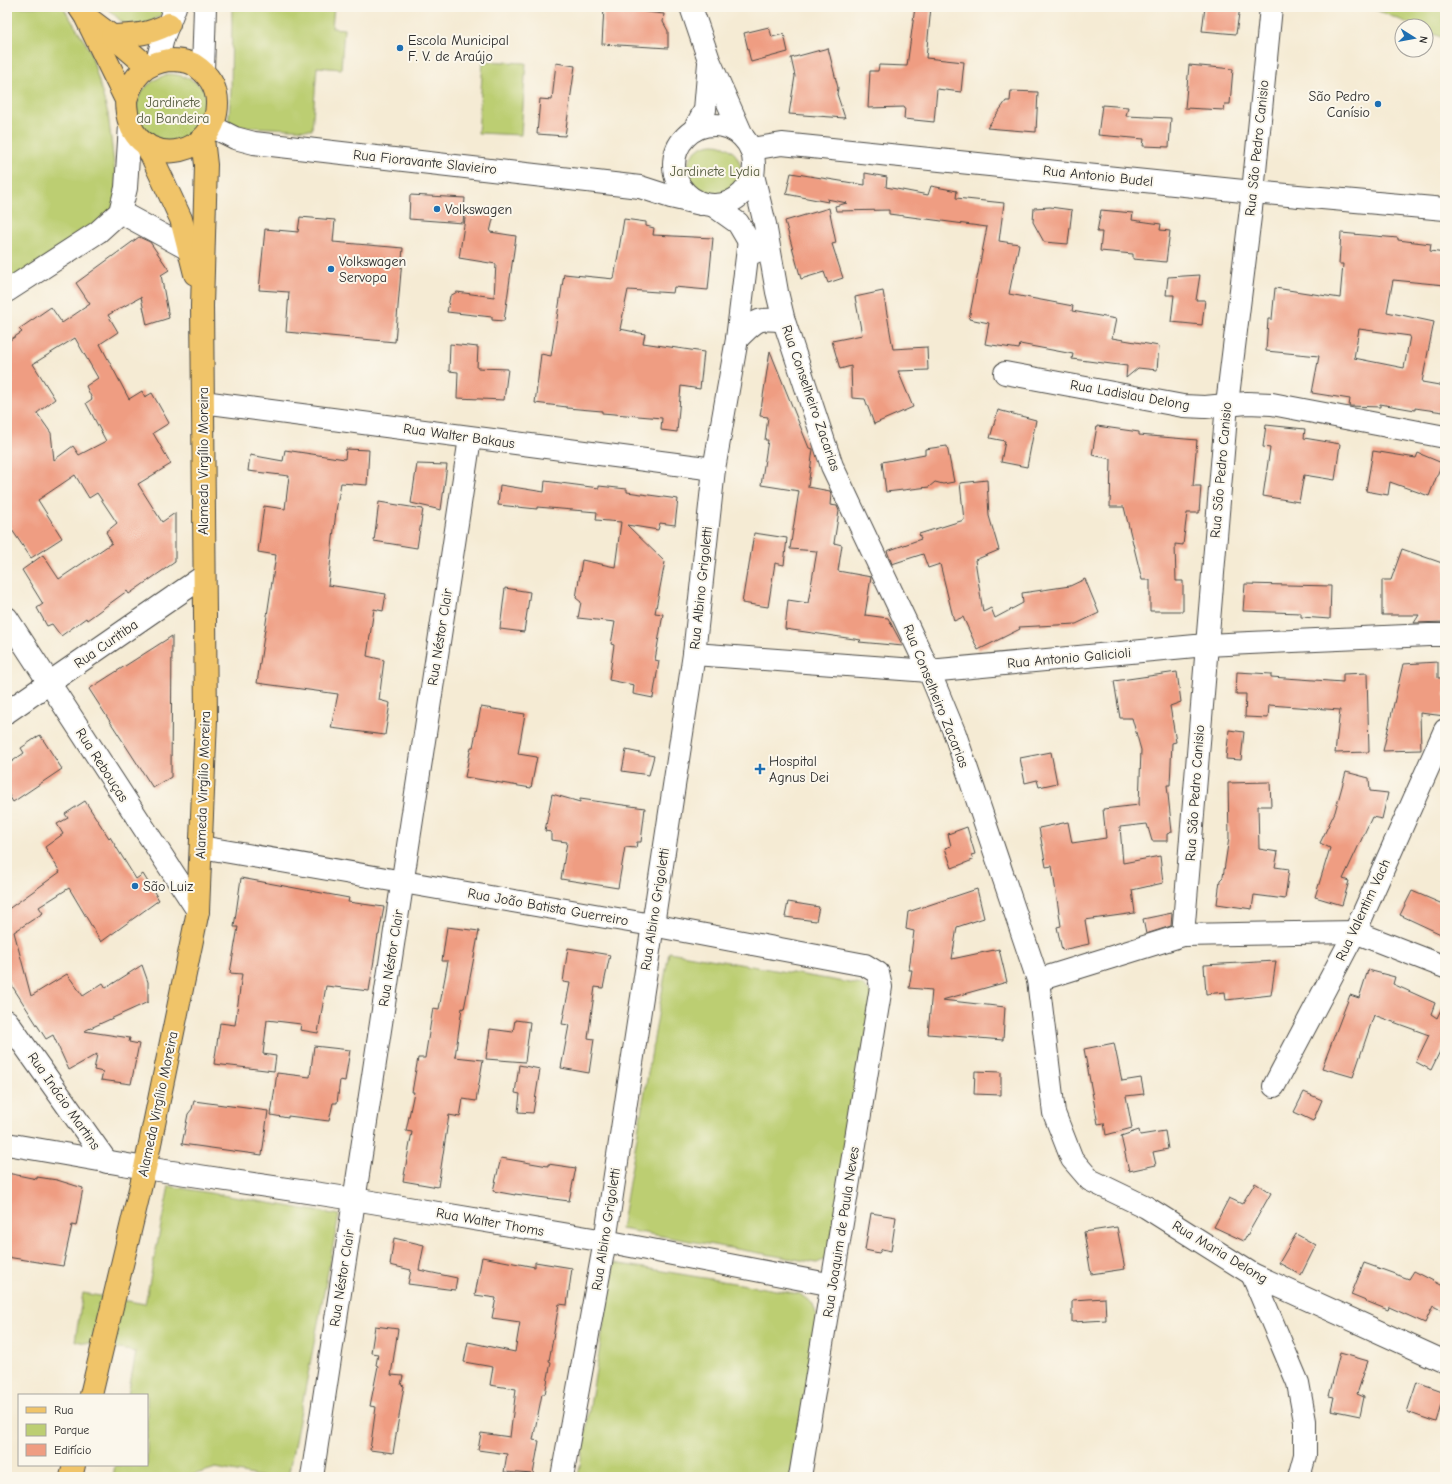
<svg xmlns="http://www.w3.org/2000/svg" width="1452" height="1484" font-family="'Comic Neue',sans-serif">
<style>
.green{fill:#bcce72;stroke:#747c4e}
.building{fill:#ef9d82;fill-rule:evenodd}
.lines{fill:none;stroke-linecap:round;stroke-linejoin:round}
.minor-casing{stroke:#494844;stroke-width:24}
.major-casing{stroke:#494844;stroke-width:24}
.minor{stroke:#fff;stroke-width:22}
.major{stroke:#f0c469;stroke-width:22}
.poi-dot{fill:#1f6fb2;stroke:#fbf7ec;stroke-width:1.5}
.labels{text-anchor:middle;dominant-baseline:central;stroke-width:4;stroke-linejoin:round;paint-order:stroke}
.poi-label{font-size:14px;fill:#2b2b2b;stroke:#fbf7ec;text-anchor:start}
.park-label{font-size:14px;fill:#565c40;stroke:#fbf7ec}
.street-label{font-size:14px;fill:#2b2b2b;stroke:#fbf7ec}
</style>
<rect width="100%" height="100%" fill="#fbf7ec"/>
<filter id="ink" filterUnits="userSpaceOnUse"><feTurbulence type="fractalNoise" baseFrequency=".025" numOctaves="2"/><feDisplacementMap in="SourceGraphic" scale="8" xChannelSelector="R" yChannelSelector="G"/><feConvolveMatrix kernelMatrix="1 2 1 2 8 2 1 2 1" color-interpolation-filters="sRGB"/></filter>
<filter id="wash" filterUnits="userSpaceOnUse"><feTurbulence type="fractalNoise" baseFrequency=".012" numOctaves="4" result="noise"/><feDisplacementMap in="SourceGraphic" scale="16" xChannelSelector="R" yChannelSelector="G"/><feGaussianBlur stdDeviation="0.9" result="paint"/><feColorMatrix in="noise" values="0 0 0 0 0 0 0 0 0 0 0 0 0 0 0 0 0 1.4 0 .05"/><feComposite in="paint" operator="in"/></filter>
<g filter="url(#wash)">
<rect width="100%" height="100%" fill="#f5ebd4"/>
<g class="green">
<polygon points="7,7 63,7 90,50 108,114 118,197 110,214 7,284"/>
<polygon points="106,7 169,7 168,11 144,26 124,24"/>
<polygon points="232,7 334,7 332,28 344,29 341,69 317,67 312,130 228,126 231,91"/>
<polygon points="1369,7 1445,7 1445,39 1426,31 1426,26 1415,26"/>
<polygon points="483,61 526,63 521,135 478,133"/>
<path d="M169 74C186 75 205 83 208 101 209 108 207 117 206 124L181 145 149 137C146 131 140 125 138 118 131 96 150 79 169 74Z"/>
<circle cx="714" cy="171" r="27"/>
<polygon points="669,952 862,985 873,995 828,1258 817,1263 621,1229"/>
<polygon points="169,1186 339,1215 288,1477 263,1477 216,1468 186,1477 113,1477 115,1465 147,1465 147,1395 128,1395 136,1352 75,1341 83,1293 145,1304"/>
<polygon points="614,1263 800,1294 813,1304 818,1319 791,1477 578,1477"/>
</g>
<g id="blocks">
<g class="building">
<polygon points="604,7 664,14 663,22 668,31 668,48 602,44"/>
<polygon points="915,7 931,7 926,58 964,62 961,92 937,89 934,122 904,119 905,107 868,108 870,71 878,71 879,65 907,66"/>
<polygon points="1205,7 1240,7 1236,34 1202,31"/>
<polygon points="769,27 772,37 784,34 788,52 751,62 744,33"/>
<polygon points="828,48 838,88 837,94 845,118 789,114 795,76 791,58"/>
<polygon points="556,63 575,66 565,136 537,134 540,99 552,100"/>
<polygon points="1189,65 1233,69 1230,104 1225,104 1224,110 1185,108"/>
<polygon points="1011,91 1038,92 1036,132 987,128 1006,101 1010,101"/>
<polygon points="1102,105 1128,107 1126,116 1171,118 1169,147 1143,146 1144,139 1098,135"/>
<polygon points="791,173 865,185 865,173 887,177 886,187 928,195 931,186 957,191 956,198 1004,203 999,241 1019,244 1009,294 1073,306 1072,311 1116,319 1112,338 1159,346 1157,370 1138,368 1126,378 1127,366 1072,359 1073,354 1020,344 1019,349 985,344 989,323 969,319 987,227 889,214 889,210 836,211 835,206 847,203 827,199 828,202 786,194"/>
<polygon points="410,195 465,198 463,223 409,219"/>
<polygon points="1050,207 1072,210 1068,244 1044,242 1033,222 1034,208"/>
<polygon points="829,208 836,243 832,244 843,278 828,283 824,272 801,279 785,221"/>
<polygon points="1101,210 1133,213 1132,220 1161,224 1160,230 1170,231 1166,262 1133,259 1133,254 1100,251 1102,232 1097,232"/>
<polygon points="466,212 494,215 490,232 516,236 504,321 492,320 492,317 447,312 450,296 457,292 494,297 496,264 459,258"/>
<polygon points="300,217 335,220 333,242 403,248 395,342 286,332 289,292 259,290 265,229 298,232"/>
<polygon points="624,219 646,222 646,226 654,228 653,235 713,238 708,290 674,287 673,293 628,290 620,329 645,334 643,343 704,352 700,389 681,386 677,432 661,430 662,418 602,413 602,411 567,408 567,407 535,403 541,354 551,356 564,274 614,279"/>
<path d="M1341 233 1398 238V240L1431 244 1430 251 1445 253V285L1393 280 1387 312 1434 322 1422 382 1445 386 1443 412 1415 408V410L1380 404V407L1349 406 1350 399 1312 393 1319 356 1266 351 1268 319H1272L1275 288 1340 298 1343 264H1339ZM1359 329 1410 336 1404 368 1354 358Z"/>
<path d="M139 237 150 242 169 270 161 275 169 318 147 325 141 297 108 315 118 332 100 344 129 399 142 391 145 397 152 393 169 423 153 433 171 464 138 484 162 522 175 513V562L129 594 127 591 87 620 86 618 61 636 52 624 47 626 37 608 43 604 22 570 43 555 59 579 112 543 106 532 117 523 97 493 89 498 75 475 38 500 62 538 31 558 10 527H7V342L22 332 19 329 51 307 62 323 90 304 76 283ZM75 338 98 378 86 386 92 399 86 403 106 441 79 455 73 446 54 460 51 433 37 413 55 399 33 364Z"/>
<polygon points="1200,275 1196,300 1205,300 1202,325 1171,322 1174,295 1166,295 1168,277"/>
<polygon points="883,291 893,349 927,347 928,370 898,371 913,407 874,424 865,399 852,398 851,366 840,369 832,341 862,335 855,297"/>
<polygon points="450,344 478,347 477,368 508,369 504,400 457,398 458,372 449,371"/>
<polygon points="770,351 809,448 813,449 808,487 830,491 831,494 830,505 837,506 839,511 834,543 842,545 838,571 871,577 865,615 888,618 903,646 859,642 861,640 785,629 788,600 808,603 817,551 790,549 799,491 761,485 768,440 765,440 768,417 760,416"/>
<polygon points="998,410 1036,420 1027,467 1001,462 1005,441 990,438"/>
<polygon points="1266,425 1305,429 1304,438 1340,444 1335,480 1304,475 1299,502 1263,496 1270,448 1263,447"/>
<polygon points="1097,426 1139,432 1139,435 1197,440 1193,486 1201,486 1199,513 1187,513 1183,545 1175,544 1176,581 1183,581 1183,611 1150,611 1150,580 1142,580 1124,507 1110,507 1111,459 1092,455"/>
<polygon points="947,446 954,482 943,484 935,482 929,487 886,492 882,462 925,454 925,449"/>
<polygon points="346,449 369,450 367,485 341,483 336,511 328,585 386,594 383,611 374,609 367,656 384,660 379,700 390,703 385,735 331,728 338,694 257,683 276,555 258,552 264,506 285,509 289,476 248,471 250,455 283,461 285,450 345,459"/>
<polygon points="1373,451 1416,458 1418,453 1442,463 1429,496 1390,482 1388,495 1366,491"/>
<polygon points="417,464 447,465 441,510 411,503"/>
<polygon points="987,480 989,516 999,550 975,560 983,612 991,608 995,618 1023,603 1022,593 1070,586 1085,579 1099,613 1076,624 1019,627 1020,629 978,650 963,617 954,621 940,564 928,568 923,554 892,564 887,551 921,539 919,534 964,520 960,483"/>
<polygon points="545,481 599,488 599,486 627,489 627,492 678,499 675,525 660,523 658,530 627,525 665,562 655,613 663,614 655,660 659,661 653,698 633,694 634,685 609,680 614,645 611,644 615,622 578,618 581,602 576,598 582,560 615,567 621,522 596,520 597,512 537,507 537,509 498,505 500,485 544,492"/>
<polygon points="379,502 423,509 417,548 374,541"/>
<polygon points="754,533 787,538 784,565 775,563 768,607 742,603 747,572 748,572"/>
<polygon points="1402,549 1445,564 1445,622 1414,623 1419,615 1382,615 1382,580 1391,580"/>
<polygon points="1245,584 1331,586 1330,619 1301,617 1301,613 1243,611"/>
<polygon points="505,588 530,592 524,632 500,629"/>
<polygon points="172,636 171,777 153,788 89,689"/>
<polygon points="1438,662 1438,678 1445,678 1445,716 1420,713 1421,750 1383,751 1403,664"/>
<polygon points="1177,672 1181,702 1170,706 1176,742 1172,743 1170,785 1167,785 1172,832 1167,834 1167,841 1152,841 1147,824 1120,827 1123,863 1160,856 1163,883 1132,890 1135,913 1085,920 1089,944 1062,950 1057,927 1061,926 1052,866 1046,867 1039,828 1068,822 1072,843 1106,838 1103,809 1139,805 1141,750 1132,718 1120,718 1114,681"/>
<polygon points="1237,672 1271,674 1271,677 1343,682 1343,674 1367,673 1369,752 1335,753 1340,710 1269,705 1268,718 1245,717 1246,694 1236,694"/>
<polygon points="481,707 525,714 518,754 537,757 531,788 465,777 471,747 473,747"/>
<polygon points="1229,730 1244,732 1241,760 1226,759"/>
<polygon points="40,735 62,769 13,802 7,792 7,765 24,753 21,748"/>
<polygon points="626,750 654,756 649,775 622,771"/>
<polygon points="1051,752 1057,783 1039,787 1037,780 1025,783 1020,758"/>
<polygon points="1346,772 1369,778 1370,791 1388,793 1382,819 1372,817 1343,879 1349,881 1342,905 1315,897 1330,848 1320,843 1335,812"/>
<polygon points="1270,782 1271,806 1258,806 1259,849 1278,852 1275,867 1289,869 1285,899 1254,895 1252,909 1217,904 1220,880 1223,877 1229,838 1228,783"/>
<polygon points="552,794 580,802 580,799 645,808 641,842 637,842 636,848 625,847 618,888 561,879 567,842 551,840 551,832 545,831"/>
<polygon points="85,801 109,838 110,837 136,879 143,874 159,900 101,942 69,888 39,907 43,913 14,932 31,996 67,974 83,996 103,983 106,988 142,965 148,982 148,1002 84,1031 130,1038 129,1042 139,1044 131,1084 101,1080 103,1072 94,1070 97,1054 69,1070 53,1035 46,1039 7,978 7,910 60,872 45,847 63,834 57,824 68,818 65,814"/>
<polygon points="967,827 975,854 971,855 973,860 952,868 945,848 951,846 948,834"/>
<polygon points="241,878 349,898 348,902 384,907 379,935 378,935 369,991 326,986 318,1033 300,1030 301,1024 267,1020 263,1054 276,1056 274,1071 214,1064 220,1023 235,1025 242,974 230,973 238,927 234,927"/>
<polygon points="977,889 984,918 957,927 952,959 999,949 1007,982 942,1000 1005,1007 1003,1040 928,1034 932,990 909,988 912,970 909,970 914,931 906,929 908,912"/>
<polygon points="1412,891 1445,905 1445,936 1400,915"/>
<polygon points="788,902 819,907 816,921 785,917"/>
<polygon points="1172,913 1171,926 1146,934 1143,919"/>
<polygon points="447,927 479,931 464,1009 462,1008 455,1057 483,1060 476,1101 463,1099 460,1117 449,1115 438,1187 403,1181 412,1132 406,1131 414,1092 412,1092 418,1058 425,1058 433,1008 439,1009 448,961 442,961"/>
<polygon points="568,948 610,955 603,988 595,987 588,1038 594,1039 589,1073 561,1068 569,1025 562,1024 570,983 563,982"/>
<polygon points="1276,961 1271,995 1226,1000 1225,992 1206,994 1204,965"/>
<polygon points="1368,970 1395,977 1393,984 1435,1003 1431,1014 1437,1018 1445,1001 1445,1041 1431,1070 1416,1062 1429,1035 1374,1015 1353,1077 1322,1068 1350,995 1359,998"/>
<polygon points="515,1020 530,1022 525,1062 486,1059 490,1029 513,1032"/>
<polygon points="1114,1043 1122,1081 1141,1078 1144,1094 1126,1096 1132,1128 1106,1135 1104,1123 1098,1124 1084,1049"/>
<polygon points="314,1046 350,1050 345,1081 340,1080 337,1103 333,1103 329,1121 288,1116 288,1118 271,1115 277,1073 310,1077"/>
<polygon points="519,1065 540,1069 533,1113 518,1112 520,1094 515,1093"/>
<polygon points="975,1071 1001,1072 1001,1095 974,1094"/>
<polygon points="1304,1092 1322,1100 1313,1121 1294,1112"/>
<polygon points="194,1101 268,1111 262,1155 182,1144 188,1114 192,1109"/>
<polygon points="1139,1130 1140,1135 1165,1131 1168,1149 1153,1152 1156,1165 1129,1171 1121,1136"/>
<polygon points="501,1158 548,1166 548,1164 576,1168 569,1201 515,1194 515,1195 493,1191"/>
<polygon points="7,1173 37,1179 37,1177 57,1180 83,1188 76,1226 72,1225 63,1266 7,1257"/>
<polygon points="1255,1183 1271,1193 1244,1241 1214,1227 1229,1198 1242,1204"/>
<polygon points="871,1213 896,1217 891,1251 882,1249 879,1253 865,1250"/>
<polygon points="1117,1227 1125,1269 1091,1274 1084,1232"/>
<polygon points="1296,1234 1316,1245 1301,1275 1279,1263"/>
<polygon points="394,1238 424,1245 419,1270 457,1278 455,1290 408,1284 411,1270 390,1265"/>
<polygon points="482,1257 535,1267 535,1262 572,1268 567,1305 559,1304 549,1361 551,1362 545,1394 542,1394 533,1440 539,1441 533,1474 504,1472 507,1454 478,1450 481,1433 510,1437 516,1389 490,1385 493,1367 464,1362 468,1342 515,1352 520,1322 492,1318 496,1298 475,1295"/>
<polygon points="1364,1263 1409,1279 1414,1271 1445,1287 1445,1312 1433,1306 1425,1323 1389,1307 1388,1310 1351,1295"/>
<polygon points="1105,1298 1106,1320 1072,1322 1072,1300"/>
<polygon points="375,1326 398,1329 391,1375 403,1376 401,1385 404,1386 393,1453 370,1450 376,1407 370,1406 378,1366 376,1365 378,1354 371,1353"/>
<polygon points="1340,1353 1368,1361 1357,1394 1364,1397 1360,1416 1331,1410 1334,1397 1329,1396"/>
<polygon points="1417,1382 1445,1392 1436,1422 1407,1412"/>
</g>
</g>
</g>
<g filter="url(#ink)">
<use href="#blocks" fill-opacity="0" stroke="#494844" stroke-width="1"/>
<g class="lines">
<defs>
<g id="minor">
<polyline points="691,7 709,60 743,137"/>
<polyline points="157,62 163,38 175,7"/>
<polyline points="203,71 205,7"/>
<circle cx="714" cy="165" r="40"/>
<polyline points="213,127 235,138 254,143 640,187 671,197 701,204"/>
<polyline points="694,130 705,110 709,63"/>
<polyline points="751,149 782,144 1253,192 1445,209"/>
<polyline points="753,175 765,224 777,292 784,321 832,466 929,671 955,734 1038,980 1054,1113 1072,1159 1090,1180 1146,1207 1252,1274 1445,1362"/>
<polyline points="714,206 738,223 755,252"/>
<polyline points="120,212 190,250"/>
<polyline points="7,291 98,232 120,212 126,188 130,125"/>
<path d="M737 339C757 320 756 317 784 321"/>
<polyline points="1005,373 1183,406 1205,407 1247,403 1272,404 1445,437"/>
<polyline points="203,402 714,469"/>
<polyline points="7,618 198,911"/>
<polyline points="694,654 929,671 1206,645 1429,635 1445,635"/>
<polyline points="7,712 204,576"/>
<polyline points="201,847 652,925 865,965 878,973 881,987 800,1477"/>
<polyline points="1183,935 1227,404 1253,192 1271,7"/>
<polyline points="1038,980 1183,935 1355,932 1445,967"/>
<polyline points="7,1021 107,1162"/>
<polyline points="1274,1086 1355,932 1445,730"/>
<polyline points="7,1144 145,1168 354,1199 605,1241 833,1285"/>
<polyline points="1252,1274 1298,1383 1305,1421 1305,1455 1299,1477"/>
<polyline points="312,1477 470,438"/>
<polyline points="562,1477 605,1241 694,654 714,469 737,339 749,240"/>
</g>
<g id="major">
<path d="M79 7 85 16 126 100C126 108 127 116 130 124 147 169 217 156 217 103 217 86 207 73 193 64 187 61 176 60 169 60 144 64 133 76 126 100"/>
<polyline points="88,18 112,36 147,66"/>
<path d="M112 36C136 35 146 35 169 24"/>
<polyline points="146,144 181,219 195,274"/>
<polyline points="91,1395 145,1168 198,911 206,719 202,306 206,165 203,139"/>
<polyline points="71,1477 74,1465"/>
</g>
</defs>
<use href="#minor" class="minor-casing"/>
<use href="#major" class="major-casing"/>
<use href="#minor" class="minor"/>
<use href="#major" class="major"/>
</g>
</g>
<g class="poi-dot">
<circle cx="400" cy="48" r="4"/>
<circle cx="1378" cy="104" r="4"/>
<circle cx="437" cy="209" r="4"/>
<circle cx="331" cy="269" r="4"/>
<path d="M758 763h4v4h4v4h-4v4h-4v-4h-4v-4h4z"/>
<circle cx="135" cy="886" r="4"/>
</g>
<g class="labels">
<g class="poi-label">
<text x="408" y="40">Escola Municipal<tspan x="408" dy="16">F. V. de Araújo</tspan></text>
<text x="1370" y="96" text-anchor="end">São Pedro<tspan x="1370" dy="16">Canísio</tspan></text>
<text x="445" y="209">Volkswagen</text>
<text x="339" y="261">Volkswagen<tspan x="339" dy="16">Servopa</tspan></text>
<text x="769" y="761">Hospital<tspan x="769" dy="16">Agnus Dei</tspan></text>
<text x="143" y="886">São Luiz</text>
</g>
<g class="park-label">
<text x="173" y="102">Jardinete<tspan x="173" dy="16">da Bandeira</tspan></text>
<text x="715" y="171">Jardinete Lydia</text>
</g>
<g class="street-label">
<text transform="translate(1257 148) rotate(-84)">Rua São Pedro Canisio</text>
<text transform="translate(425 162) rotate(6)">Rua Fioravante Slavieiro</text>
<text transform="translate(1098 176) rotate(6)">Rua Antonio Budel</text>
<text transform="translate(1130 395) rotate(10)">Rua Ladislau Delong</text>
<text transform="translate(811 398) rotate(71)">Rua Conselheiro Zacarias</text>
<text transform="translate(459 436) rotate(8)">Rua Walter Bakaus</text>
<text transform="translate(203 461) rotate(-90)">Alameda Virgílio Moreira</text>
<text transform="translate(1221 470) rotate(-85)">Rua São Pedro Canisio</text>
<text transform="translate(701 588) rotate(-84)">Rua Albino Grigoletti</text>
<text transform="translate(440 637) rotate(-81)">Rua Néstor Clair</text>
<text transform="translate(106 644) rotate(-35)">Rua Curitiba</text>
<text transform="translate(1069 658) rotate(-5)">Rua Antonio Galicioli</text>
<text transform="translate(936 696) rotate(68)">Rua Conselheiro Zacarias</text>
<text transform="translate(102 765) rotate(57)">Rua Rebouças</text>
<text transform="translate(203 785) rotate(-88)">Alameda Virgílio Moreira</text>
<text transform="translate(1195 793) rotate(-86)">Rua São Pedro Canisio</text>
<text transform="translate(548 907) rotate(10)">Rua João Batista Guerreiro</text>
<text transform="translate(655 909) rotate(-81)">Rua Albino Grigoletti</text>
<text transform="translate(1363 910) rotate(-65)">Rua Valentim Vach</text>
<text transform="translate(391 958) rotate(-81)">Rua Néstor Clair</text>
<text transform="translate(64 1101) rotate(55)">Rua Inácio Martins</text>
<text transform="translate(158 1104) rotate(-78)">Alameda Virgílio Moreira</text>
<text transform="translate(490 1222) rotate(10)">Rua Walter Thoms</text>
<text transform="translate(606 1229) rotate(-81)">Rua Albino Grigoletti</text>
<text transform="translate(841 1232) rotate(-81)">Rua Joaquim de Paula Neves</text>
<text transform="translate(1220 1252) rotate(31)">Rua Maria Delong</text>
<text transform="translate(342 1278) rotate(-81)">Rua Néstor Clair</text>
</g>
</g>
<rect width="1452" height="1484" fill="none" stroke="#fbf7ec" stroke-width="24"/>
<rect x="18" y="1394" width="130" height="72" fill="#fbf7ec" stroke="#a8a59f"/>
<rect x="26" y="1407" width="20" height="6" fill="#f0c469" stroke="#a8a59f"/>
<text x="54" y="1414" font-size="12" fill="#2b2b2b">Rua</text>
<rect x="26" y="1424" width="20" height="12" fill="#bcce72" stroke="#a8a59f"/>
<text x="54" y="1434" font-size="12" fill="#2b2b2b">Parque</text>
<rect x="26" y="1444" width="20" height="12" fill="#ef9d82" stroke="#a8a59f"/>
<text x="54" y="1454" font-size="12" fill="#2b2b2b">Edifício</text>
<g transform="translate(1414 38) rotate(101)"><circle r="19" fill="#fbf7ec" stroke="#a8a59f"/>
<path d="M0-3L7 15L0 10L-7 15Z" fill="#1f6fb2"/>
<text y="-6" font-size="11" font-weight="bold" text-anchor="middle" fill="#2b2b2b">N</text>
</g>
</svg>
